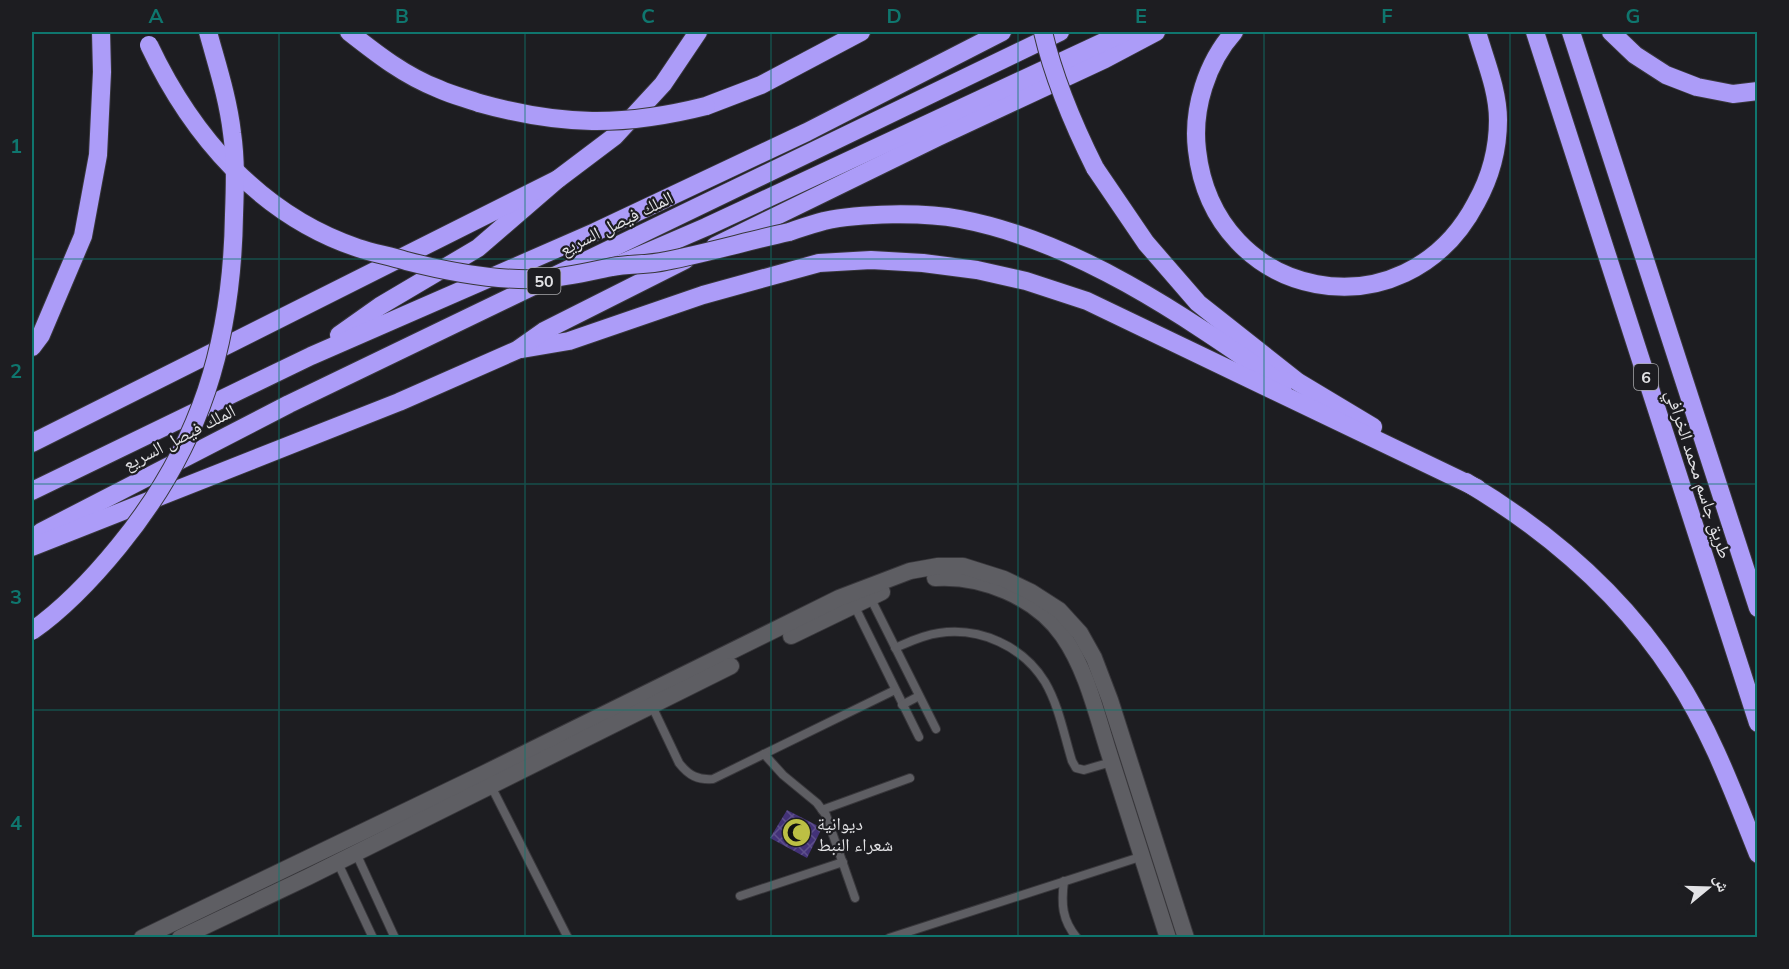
<svg xmlns="http://www.w3.org/2000/svg" width="1789" height="969" font-family="Mulish,'Noto Naskh Arabic',sans-serif">
<style>
.building{fill:url(#building-cross-hatch)}
.lines{fill:none;stroke-linecap:round;stroke-linejoin:round}
.service-casing{stroke:#38373b;stroke-width:10}
.tertiary-casing{stroke:#38373b;stroke-width:18}
.motorway-casing{stroke:#38373b;stroke-width:20}
.service{stroke:#5e5e63;stroke-width:8}
.tertiary{stroke:#5e5e63;stroke-width:16}
.motorway{stroke:#ac9cf8;stroke-width:18}
.motorway-bridge-casing{stroke:#38373b;stroke-width:20;stroke-linecap:butt}
.motorway-bridge{stroke:#ac9cf8;stroke-width:18}
.grid{fill:none;stroke:#0f766e;stroke-width:1.5;stroke-opacity:0.55}
.labels{text-anchor:middle;dominant-baseline:central;stroke-width:4.5;stroke-linejoin:round;paint-order:stroke}
.shield{fill:#1d1d21;stroke:#a8a8ab;stroke-width:1.5}
.shield-label{font-size:16px;font-weight:bold;fill:#e3e3e6}
.street-label{font-size:18px;fill:#e3e3e6;stroke:#1d1d21}
.poi-label{font-size:18px;fill:#e3e3e6;stroke:#1d1d21;text-anchor:start}
.neatline{fill:none;stroke:#0f766e;stroke-width:2}
.grid-label{font-size:20px;text-anchor:middle;font-weight:bold;fill:#0f766e}
</style>
<defs>
<pattern id="building-cross-hatch" width="8" height="8" patternUnits="userSpaceOnUse" patternTransform="scale(1.5)"><rect width="8" height="8" fill="#433278"/><path d="M0 0l8 8M0 8l8-8" fill="none" stroke="#5e508b"/></pattern>
</defs>
<rect width="100%" height="100%" fill="#1d1d21"/>
<polygon class="building" points="787,810 822,828 807,858 770,838"/>
<g class="lines">
<defs>
<g id="service">
<polyline points="870,597 936,729"/>
<polyline points="854,605 919,737"/>
<path d="M895 648C909 642 923 635 939 633 980 627 1023 646 1045 682 1059 706 1064 735 1072 761L1076 768 1084 770 1115 761"/>
<path d="M651 704 679 763C689 776 698 780 713 779L895 690"/>
<polyline points="902,705 919,696"/>
<polyline points="764,754 783,775 817,803 826,815 855,898"/>
<polyline points="490,784 568,938"/>
<polyline points="822,810 910,778"/>
<polyline points="355,851 395,938"/>
<polyline points="337,861 373,938"/>
<path d="M1064 881C1061 904 1062 920 1077 938"/>
<polyline points="740,896 843,862"/>
<polyline points="889,938 1143,856"/>
</g>
<g id="tertiary">
<path d="M935 578C982 575 1036 597 1063 636 1086 669 1096 712 1108 750 1128 813 1148 875 1168 938"/>
<polyline points="791,636 882,592"/>
<polyline points="142,938 485,773 839,598 910,571 938,566 963,566 1004,579 1031,592 1059,610 1080,633 1094,658 1110,700 1186,938"/>
<polyline points="180,938 308,877 731,666"/>
</g>
<g id="motorway">
<path d="M349 32C377 54 405 76 439 89 452 95 465 98 479 103"/>
<path d="M1234 32C1207 62 1192 109 1197 150 1214 302 1405 338 1476 203 1490 178 1498 148 1498 120 1498 90 1485 60 1477 32"/>
<polyline points="1535,32 1758,723"/>
<polyline points="1571,32 1758,608"/>
<polyline points="1611,32 1635,55 1666,75 1697,87 1733,94 1758,91"/>
<polyline points="706,106 761,85 861,32"/>
<polyline points="1095,168 1146,243 1198,303 1298,382 1373,427"/>
<path d="M789 232C801 228 812 224 824 221 860 213 924 212 960 219 1076 241 1183 315 1278 381H1287"/>
<polyline points="715,246 938,137 1105,59 1156,32"/>
<polyline points="620,264 706,227 1125,32"/>
<polyline points="339,335 380,306 478,248 558,179 615,136 663,84 698,32"/>
<polyline points="32,347 41,335 83,236 98,155 102,72 101,32"/>
<polyline points="522,349 569,341 703,295 819,263 871,260 923,263 977,270 1026,281 1087,301 1477,488"/>
<polyline points="32,443 558,179"/>
<path d="M1466 482C1548 531 1623 596 1675 676 1711 731 1734 794 1758 854"/>
<polyline points="32,491 311,356 595,232 807,132 1002,32"/>
<polyline points="41,532 289,404 1060,32"/>
<polyline points="32,547 399,402 517,350 544,331 685,260"/>
</g>
</defs>
<use href="#service" class="service-casing"/>
<use href="#tertiary" class="tertiary-casing"/>
<use href="#motorway" class="motorway-casing"/>
<use href="#service" class="service"/>
<use href="#tertiary" class="tertiary"/>
<use href="#motorway" class="motorway"/>
<defs>
<g id="motorway-bridge">
<path d="M1043 32C1054 79 1073 124 1095 168"/>
<path d="M149 45C192 136 260 215 358 248 373 253 390 256 406 261 449 272 495 281 540 279 564 278 588 272 612 267 630 264 648 265 666 261 707 253 748 241 789 232"/>
<path d="M479 103C561 126 623 127 706 106"/>
<path d="M32 631C66 607 93 578 119 546 201 446 232 342 234 215 235 187 236 160 232 133 228 98 217 65 208 32"/>
</g>
</defs>
<use href="#motorway-bridge" class="motorway-bridge-casing"/>
<use href="#motorway-bridge" class="motorway-bridge"/>
</g>
<path class="grid" d="M279 32V938M525 32V938M771 32V938M1018 32V938M1264 32V938M1510 32V938M32 259H1758M32 484H1758M32 710H1758"/>
<defs>
<symbol id="mosque-disc" viewBox="-11 -11 22 22"><circle r="9.5" fill="#bcbf44" stroke="#1d1d21"/><path d="M3.5-4.9A6 6 0 1 0 3.5 4.9A5 5 0 1 1 3.5-4.9Z" fill="#111"/></symbol>
</defs>
<g fill-rule="evenodd">
<use href="#mosque-disc" x="780" y="816" width="33" height="33"/>
</g>
<g class="labels">
<g class="shield">
<rect x="527.5" y="268" width="33" height="26" rx="4.5"/>
<rect x="1634" y="364" width="24" height="26" rx="4.5"/>
</g>
<g class="shield-label">
<text x="544" y="281">50</text>
<text x="1646" y="377">6</text>
</g>
<g class="street-label">
<text transform="translate(616 223) rotate(-26)">الملك فيصل السريع</text>
<text transform="translate(179 437) rotate(-27)">الملك فيصل السريع</text>
<text transform="translate(1699 474) rotate(72)">طريق جاسم محمد الخرافي</text>
</g>
<g class="poi-label">
<text x="817" y="823">ديوانية<tspan x="817" dy="21">شعراء النبط</tspan></text>
</g>
</g>
<rect width="1789" height="969" fill="none" stroke="#1d1d21" stroke-width="66"/>
<g transform="translate(1708 888) rotate(71)" stroke="#1d1d21" stroke-width="4.5" paint-order="stroke">
<path d="M0-4.5L10 22L0 15L-10 22Z" fill="#e3e3e6"/>
<text y="-9" font-size="16" font-weight="bold" text-anchor="middle" fill="#e3e3e6">ش</text>
</g>
<rect x="33" y="33" width="1723" height="903" class="neatline"/>
<g class="grid-label">
<text x="156" y="23">A</text>
<text x="402" y="23">B</text>
<text x="648" y="23">C</text>
<text x="894" y="23">D</text>
<text x="1141" y="23">E</text>
<text x="1387" y="23">F</text>
<text x="1633" y="23">G</text>
<text x="16" y="153">1</text>
<text x="16" y="378">2</text>
<text x="16" y="604">3</text>
<text x="16" y="830">4</text>
</g>
</svg>
